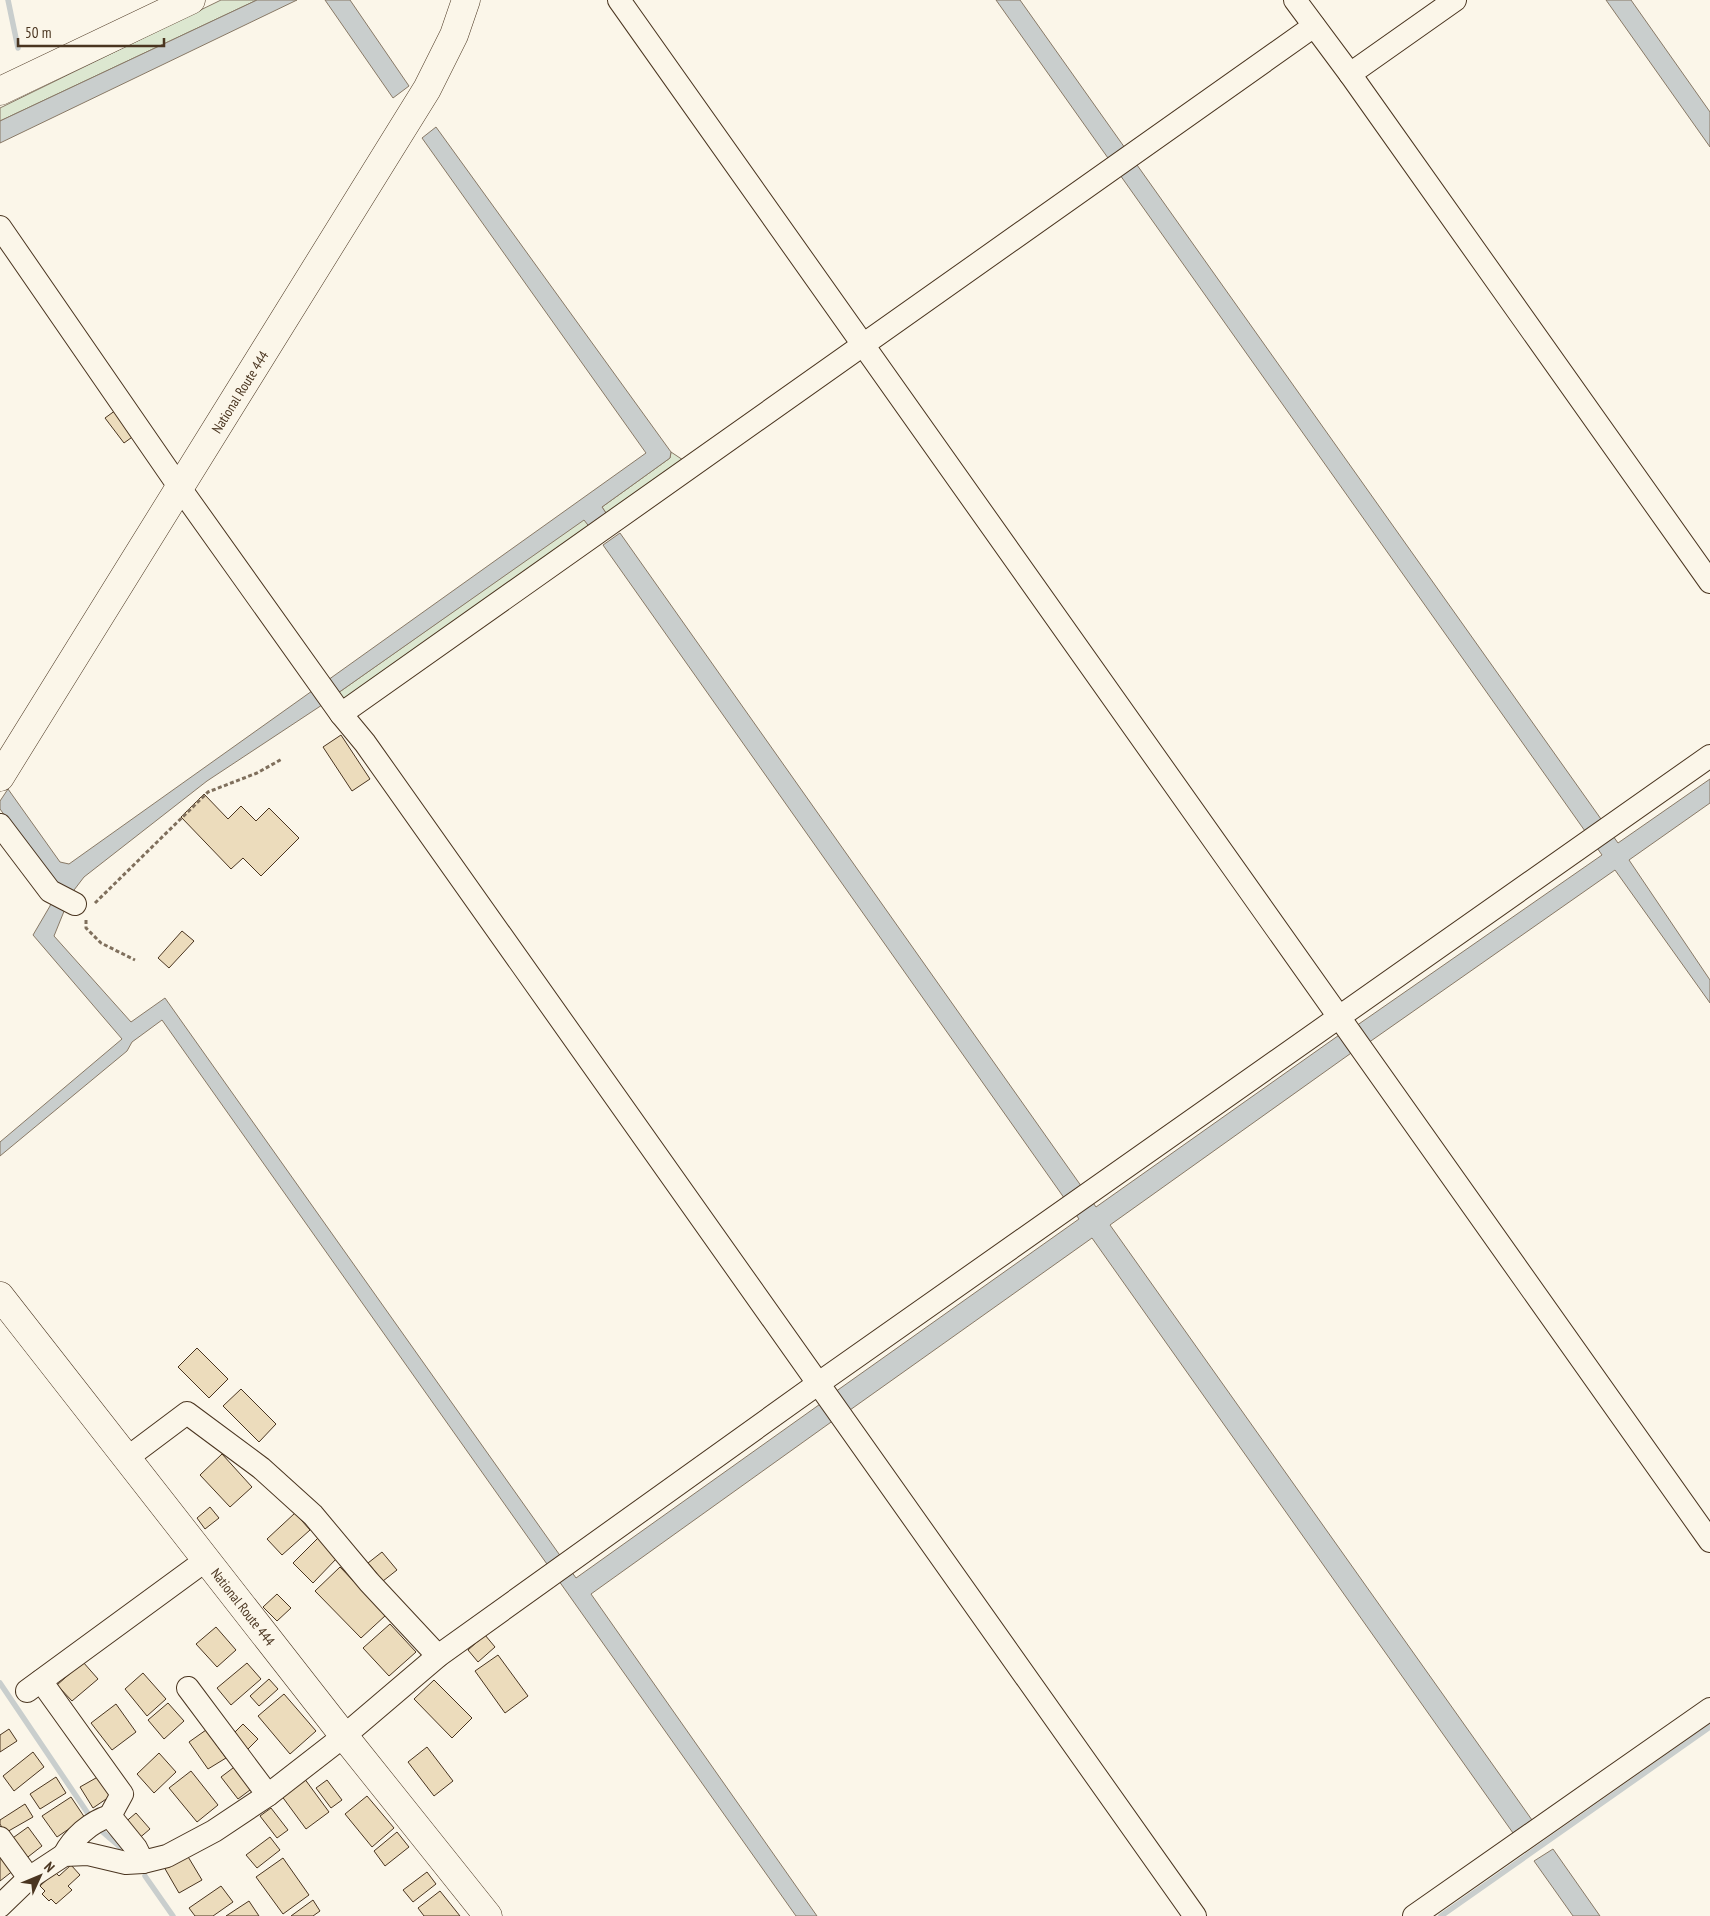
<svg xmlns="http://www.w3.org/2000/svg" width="1710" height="1916" font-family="'PT Sans Narrow',sans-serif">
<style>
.green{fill:#dce7d0;stroke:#887966}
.water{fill:#c9cecd;stroke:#887966}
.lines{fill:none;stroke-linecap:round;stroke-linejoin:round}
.stream{stroke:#c9cecd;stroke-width:5.5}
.building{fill:#ecdcbc;stroke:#4a3520}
.minor-casing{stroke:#4a3520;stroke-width:24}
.major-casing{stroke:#4a3520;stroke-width:29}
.highway-casing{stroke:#4a3520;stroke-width:29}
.path{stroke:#7f6f5c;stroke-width:3;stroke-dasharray:4 2.5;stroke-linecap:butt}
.minor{stroke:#fbf6e9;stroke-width:22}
.major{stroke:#fbf6e9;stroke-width:28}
.highway{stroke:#fbf6e9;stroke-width:28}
.labels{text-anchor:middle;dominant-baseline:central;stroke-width:4;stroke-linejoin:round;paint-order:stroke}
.street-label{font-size:14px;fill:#4a3520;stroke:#fbf6e9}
</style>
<rect width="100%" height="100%" fill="#fbf6e9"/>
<g class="green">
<polygon points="221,0 257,0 0,121 0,108"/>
<polygon points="671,452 683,460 608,516 602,507 670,458"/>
<polygon points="584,519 591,528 345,700 338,693"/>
</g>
<g class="water">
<polygon points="257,0 297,0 0,143 0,121"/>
<polygon points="325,0 350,0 409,86 393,98"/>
<polygon points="996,0 1020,0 1618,843 1710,779 1710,803 1629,860 1710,980 1710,1003 1615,870 1368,1043 1356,1026 1602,855"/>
<polygon points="1606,0 1631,0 1710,112 1710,147"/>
<polygon points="436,127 671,452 670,458 602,507 608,516 591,529 584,520 338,693 328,680 646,453 422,138"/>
<polygon points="620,533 1096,1207 1342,1033 1354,1051 1110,1225 1532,1820 1513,1833 1092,1238 850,1410 835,1392 1079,1219 603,545"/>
<polygon points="312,691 322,705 207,781 84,877 71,894 54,936 131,1022 165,998 576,1578 823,1402 834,1420 591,1594 817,1916 796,1916 162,1020 132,1042 127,1051 0,1156 0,1142 122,1039 33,935 50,906 57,887 0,809 0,801 8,789 60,862 69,864"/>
<polygon points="1553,1849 1600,1916 1573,1916 1534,1861"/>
</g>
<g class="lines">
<g class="stream">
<polyline points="8,0 18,48"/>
<polyline points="0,1683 91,1818"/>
<polyline points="98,1828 120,1847"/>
<polyline points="145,1876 173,1916"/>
<polyline points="1441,1916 1710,1727"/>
</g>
</g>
<g class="building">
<polygon points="116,410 135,435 124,443 105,418"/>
<polygon points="341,735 370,779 352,791 323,747"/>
<polygon points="204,794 228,819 241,806 256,821 269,808 299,838 261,876 243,858 231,869 181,817"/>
<polygon points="182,931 194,941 169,968 158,958"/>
<polygon points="197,1348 228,1379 209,1398 178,1367"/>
<polygon points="241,1389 276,1424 259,1442 223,1406"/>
<polygon points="222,1454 252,1487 230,1507 200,1475"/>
<polygon points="210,1507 219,1518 205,1529 197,1518"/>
<polygon points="295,1513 310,1530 282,1555 267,1539"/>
<polygon points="318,1538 337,1558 313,1583 293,1563"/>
<polygon points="382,1552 397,1570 383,1581 368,1563"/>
<polygon points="340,1567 386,1615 361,1638 315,1591"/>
<polygon points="277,1594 291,1608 277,1621 263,1607"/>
<polygon points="390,1624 416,1652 389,1676 363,1648"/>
<polygon points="216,1627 236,1650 217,1667 196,1644"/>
<polygon points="485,1635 495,1647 478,1662 468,1650"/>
<polygon points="498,1655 528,1696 505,1713 475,1671"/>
<polygon points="83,1662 98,1679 72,1701 57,1685"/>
<polygon points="247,1663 261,1679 231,1705 217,1688"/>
<polygon points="143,1673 166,1699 147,1716 125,1689"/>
<polygon points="269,1679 278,1689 259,1706 250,1696"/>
<polygon points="434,1680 472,1718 452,1738 414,1699"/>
<polygon points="284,1694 316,1731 290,1754 258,1716"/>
<polygon points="168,1703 184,1721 164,1739 148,1720"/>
<polygon points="116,1704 136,1732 112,1750 91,1723"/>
<polygon points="243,1724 258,1739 247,1750 232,1735"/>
<polygon points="9,1729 17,1741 0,1752 0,1735"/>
<polygon points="206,1730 226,1758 208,1769 189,1742"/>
<polygon points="427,1747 453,1781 434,1796 408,1762"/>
<polygon points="33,1752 44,1767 14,1791 3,1776"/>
<polygon points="159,1753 176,1772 154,1793 137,1774"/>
<polygon points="237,1765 254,1787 238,1799 221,1777"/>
<polygon points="191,1771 218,1805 197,1822 169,1788"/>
<polygon points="103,1774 115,1793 93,1808 80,1787"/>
<polygon points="56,1777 66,1793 40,1809 30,1794"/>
<polygon points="304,1778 329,1812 306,1829 281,1795"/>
<polygon points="327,1780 342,1800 331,1808 316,1788"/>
<polygon points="367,1796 394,1828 372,1847 345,1814"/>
<polygon points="71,1797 85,1818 57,1837 42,1816"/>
<polygon points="25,1804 33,1817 5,1833 0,1824 0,1820"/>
<polygon points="271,1808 288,1830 277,1838 260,1816"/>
<polygon points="136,1813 150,1829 137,1840 123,1824"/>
<polygon points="28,1827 42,1846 24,1860 10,1840"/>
<polygon points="397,1832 409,1847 385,1866 374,1851"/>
<polygon points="270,1837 280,1850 257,1868 246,1855"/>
<polygon points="0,1853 14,1870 0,1881"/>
<polygon points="187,1855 202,1880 179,1893 164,1867"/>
<polygon points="283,1858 309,1895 283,1914 256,1877"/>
<polygon points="71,1865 80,1875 68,1886 72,1890 56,1904 51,1899 49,1901 42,1894 45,1891 40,1886 55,1872 59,1876"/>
<polygon points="427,1872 436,1884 413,1902 403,1890"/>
<polygon points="221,1886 233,1902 213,1916 195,1916 189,1908"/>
<polygon points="440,1891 460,1916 424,1916 418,1908"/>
<polygon points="313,1900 320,1911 313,1916 291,1916"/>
<polygon points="249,1901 259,1916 226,1916"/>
</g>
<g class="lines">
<defs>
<g id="minor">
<polyline points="619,0 1710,1541"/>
<polyline points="1295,0 1350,74 1710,582"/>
<polyline points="1350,74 1455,0"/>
<polyline points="0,227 180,488 341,714 1314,26"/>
<polyline points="341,714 365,743 1195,1916"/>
<polyline points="0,825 50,891 75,904"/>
<polyline points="127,1458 187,1413 261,1468 313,1515 369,1582 438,1656"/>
<polyline points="41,1681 122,1794 110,1816"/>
<polyline points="188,1688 268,1795"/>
<polyline points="27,1691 206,1560"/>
<polyline points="0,1838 29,1878"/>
<path d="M64 1855C73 1838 90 1822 110 1816L136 1848 143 1862"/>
<polyline points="0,1906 29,1878 64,1855 88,1854 126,1863 143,1862 167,1856 214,1831 268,1795 344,1736 438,1656 819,1383 1710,756"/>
<polyline points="1414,1916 1710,1709"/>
</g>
<polyline id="major" points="0,91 191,0"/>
<g id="highway">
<polyline points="0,777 427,89 454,35 466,0"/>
<polyline points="0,1296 344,1736 488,1916"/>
</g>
</defs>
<use href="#minor" class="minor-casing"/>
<use href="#major" class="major-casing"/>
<use href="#highway" class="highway-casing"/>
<g class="path">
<polyline points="95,903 208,792 257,773 282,759"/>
<polyline points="86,920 86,928 101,943 135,960"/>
</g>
<use href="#minor" class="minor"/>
<use href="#major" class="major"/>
<use href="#highway" class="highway"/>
</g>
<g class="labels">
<g class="street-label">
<text transform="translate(240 392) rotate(-58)">National Route 444</text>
<text transform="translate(243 1607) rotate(52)">National Route 444</text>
</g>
</g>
<g transform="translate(40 1876) rotate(46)" stroke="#fbf6e9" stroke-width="4" paint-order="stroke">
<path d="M0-4L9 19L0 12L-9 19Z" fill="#4a3520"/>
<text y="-8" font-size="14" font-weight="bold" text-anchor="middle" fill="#4a3520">N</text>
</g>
<path d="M18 38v8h146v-8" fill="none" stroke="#4a3520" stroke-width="2.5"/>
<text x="25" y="38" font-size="15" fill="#4a3520" stroke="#fbf6e9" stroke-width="4" paint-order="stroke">50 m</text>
</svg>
